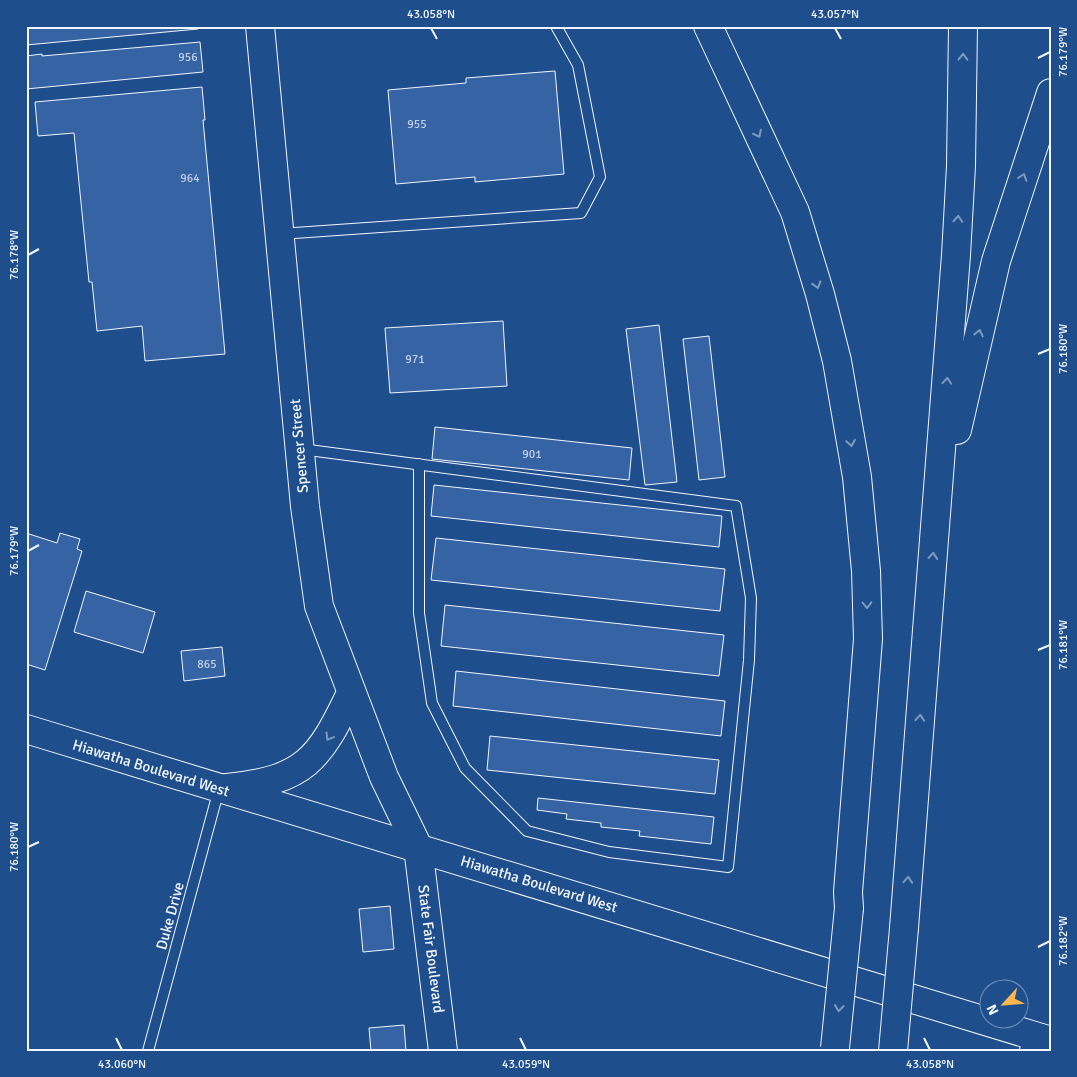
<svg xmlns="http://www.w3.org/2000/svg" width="1077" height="1077" font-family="Signika,sans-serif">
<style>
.building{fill:#3563a3;stroke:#f2f6ff}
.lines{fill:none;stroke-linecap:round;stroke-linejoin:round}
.service-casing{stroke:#f2f6ff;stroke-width:12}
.secondary-casing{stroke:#f2f6ff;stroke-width:30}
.primary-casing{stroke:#f2f6ff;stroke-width:30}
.motorway-casing{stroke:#f2f6ff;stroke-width:30}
.service{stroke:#1f4e8c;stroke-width:10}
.secondary{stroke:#1f4e8c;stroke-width:28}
.primary{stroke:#1f4e8c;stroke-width:28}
.motorway{stroke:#1f4e8c;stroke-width:28}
.motorway-bridge-casing{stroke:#f2f6ff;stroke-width:30;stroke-linecap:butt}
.motorway-bridge{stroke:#1f4e8c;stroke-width:28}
.oneway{stroke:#7e9ac0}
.ticks{fill:none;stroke:#f2f6ff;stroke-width:2}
.labels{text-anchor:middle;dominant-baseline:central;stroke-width:4;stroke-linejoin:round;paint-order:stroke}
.number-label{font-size:12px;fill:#c3d1e8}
.street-label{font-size:15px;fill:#f2f6ff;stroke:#1f4e8c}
.neatline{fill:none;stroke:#f2f6ff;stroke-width:2}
.ticks-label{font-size:12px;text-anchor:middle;fill:#f2f6ff}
</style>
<rect width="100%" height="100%" fill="#1f4e8c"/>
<g class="building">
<polygon points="26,26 198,26 198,29 26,45"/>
<polygon points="200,42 203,72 26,89 26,56 42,54 42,56"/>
<polygon points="555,71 564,174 475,182 475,177 396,184 388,90 466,83 466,78"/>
<polygon points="202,87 205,120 203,120 225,354 145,361 142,326 97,331 92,282 89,282 74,133 38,136 35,102"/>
<polygon points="503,321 507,386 390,393 385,328"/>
<polygon points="659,325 677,482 645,485 626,329"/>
<polygon points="709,336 725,477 699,480 683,339"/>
<polygon points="435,427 632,448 629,480 432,459"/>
<polygon points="434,485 722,516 719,547 431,516"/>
<polygon points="26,533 57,543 60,533 80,539 77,549 82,551 45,670 26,664"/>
<polygon points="436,538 725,569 720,611 431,580"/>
<polygon points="86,591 155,612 143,653 74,632"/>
<polygon points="445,605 724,635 719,676 441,646"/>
<polygon points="222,647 225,676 184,681 181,651"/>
<polygon points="456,671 725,701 721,736 453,706"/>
<polygon points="490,736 719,760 715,794 487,770"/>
<polygon points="538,798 714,817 711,844 639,836 640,831 601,827 601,823 566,819 567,814 537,810"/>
<polygon points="390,906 394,949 363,952 359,909"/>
<polygon points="404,1025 406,1051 371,1051 369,1028"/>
</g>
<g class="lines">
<defs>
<g id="service">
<polyline points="280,234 581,213 600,177 578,65 556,26"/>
<polyline points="301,449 736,506 751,598 749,660 728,867 609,852 527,831 465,768 432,703 419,613 419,464"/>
<polyline points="148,1051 219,789"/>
</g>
<polyline id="secondary" points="260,26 305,506 319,606 384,777 418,847"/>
<g id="primary">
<polyline points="26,729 1051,1041"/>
<path d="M227 788C305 780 319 760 351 693"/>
<polyline points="418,847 443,1051"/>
</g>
<g id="motorway">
<polyline points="708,26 795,212 820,294 837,361 857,477 866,571 868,639 848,892 849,908"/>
<polyline points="957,430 996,261 1051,93"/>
<polyline points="904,928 956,255 961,166 963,26"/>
<polyline points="1034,1051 1040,1038"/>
</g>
</defs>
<use href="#service" class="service-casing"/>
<use href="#secondary" class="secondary-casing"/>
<use href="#primary" class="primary-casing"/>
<use href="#motorway" class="motorway-casing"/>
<use href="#service" class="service"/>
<use href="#secondary" class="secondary"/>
<use href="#primary" class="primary"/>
<use href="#motorway" class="motorway"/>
<defs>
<g id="motorway-bridge">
<polyline points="835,1048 849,908"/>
<polyline points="893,1051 904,928"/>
</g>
</defs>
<use href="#motorway-bridge" class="motorway-bridge-casing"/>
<use href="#motorway-bridge" class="motorway-bridge"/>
</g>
<defs><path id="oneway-chevron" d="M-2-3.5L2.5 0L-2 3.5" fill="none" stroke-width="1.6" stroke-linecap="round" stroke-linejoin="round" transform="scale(1.25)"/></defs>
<g class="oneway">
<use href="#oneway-chevron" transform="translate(963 57) rotate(-89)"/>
<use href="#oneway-chevron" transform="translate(758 134) rotate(64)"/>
<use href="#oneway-chevron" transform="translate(1023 177) rotate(-72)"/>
<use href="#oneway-chevron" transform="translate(958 219) rotate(-87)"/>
<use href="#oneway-chevron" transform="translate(817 285) rotate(73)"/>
<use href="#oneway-chevron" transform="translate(979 333) rotate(-77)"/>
<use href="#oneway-chevron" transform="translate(947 381) rotate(-86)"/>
<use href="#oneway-chevron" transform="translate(851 443) rotate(81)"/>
<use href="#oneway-chevron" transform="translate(933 556) rotate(-85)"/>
<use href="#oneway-chevron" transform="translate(867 605) rotate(89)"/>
<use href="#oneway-chevron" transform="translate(920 718) rotate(-86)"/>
<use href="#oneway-chevron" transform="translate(329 737) rotate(121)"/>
<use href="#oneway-chevron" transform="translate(908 880) rotate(-86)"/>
<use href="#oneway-chevron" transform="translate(839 1008) rotate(96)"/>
</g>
<path class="ticks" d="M431 28 437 39M835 28 841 39M1038 58 1050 52M28 255 39 249M1038 354 1050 349M28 551 39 545M1038 650 1050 645M28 847 39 842M1038 947 1050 941M116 1038 122 1050M520 1038 526 1050M924 1038 930 1050"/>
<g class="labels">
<g class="number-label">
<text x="188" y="57">956</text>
<text x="417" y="124">955</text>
<text x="190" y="178">964</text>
<text x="415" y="359">971</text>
<text x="532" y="454">901</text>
<text x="207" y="664">865</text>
</g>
<g class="street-label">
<text transform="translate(299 446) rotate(-95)">Spencer Street</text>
<text transform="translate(151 768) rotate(17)">Hiawatha Boulevard West</text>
<text transform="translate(539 884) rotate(17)">Hiawatha Boulevard West</text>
<text transform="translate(170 916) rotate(-75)">Duke Drive</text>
<text transform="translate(431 949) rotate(83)">State Fair Boulevard</text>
</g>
</g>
<rect width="1077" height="1077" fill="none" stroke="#1f4e8c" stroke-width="55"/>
<g transform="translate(1004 1004) rotate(244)"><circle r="24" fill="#1f4e8c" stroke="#7391ba"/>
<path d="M0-4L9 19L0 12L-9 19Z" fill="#ffb74d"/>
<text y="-8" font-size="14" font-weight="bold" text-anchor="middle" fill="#f2f6ff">N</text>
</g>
<rect x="28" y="28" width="1022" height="1022" class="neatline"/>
<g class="ticks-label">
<text x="431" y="18">43.058°N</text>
<text x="835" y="18">43.057°N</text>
<text transform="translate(1063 52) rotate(-90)" y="4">76.179°W</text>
<text transform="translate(14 255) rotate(-90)" y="4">76.178°W</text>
<text transform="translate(1063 349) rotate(-90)" y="4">76.180°W</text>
<text transform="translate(14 551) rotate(-90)" y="4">76.179°W</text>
<text transform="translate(1063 645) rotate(-90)" y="4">76.181°W</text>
<text transform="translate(14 847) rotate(-90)" y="4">76.180°W</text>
<text transform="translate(1063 941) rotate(-90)" y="4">76.182°W</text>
<text x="122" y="1068">43.060°N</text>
<text x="526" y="1068">43.059°N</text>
<text x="930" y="1068">43.058°N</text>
</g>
</svg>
